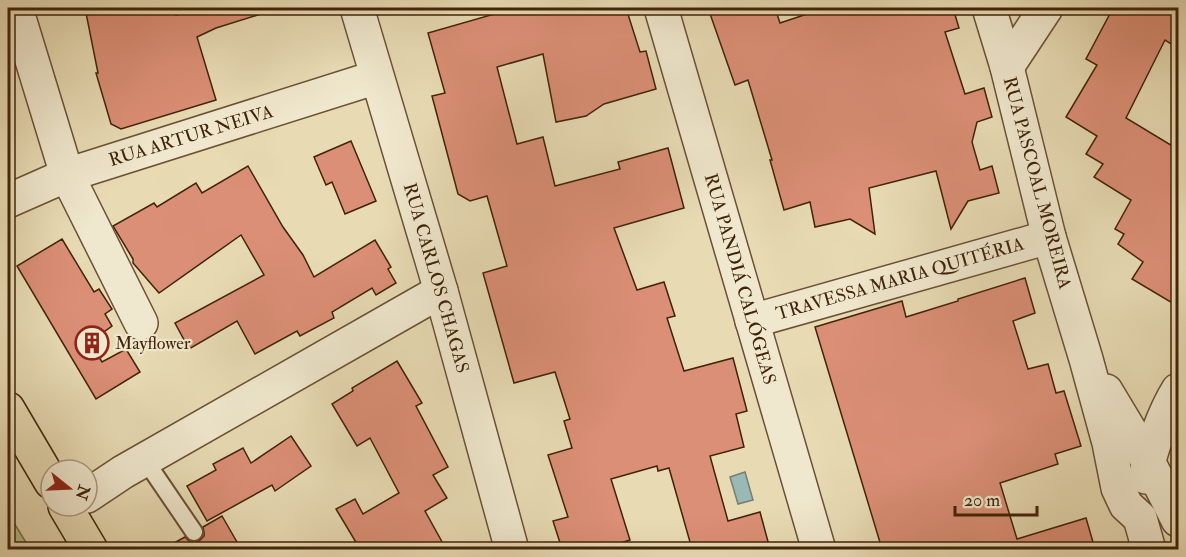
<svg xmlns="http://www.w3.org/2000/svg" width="1186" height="557" font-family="'IM FELL Double Pica',serif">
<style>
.green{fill:#b7c08c;stroke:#7c724a;stroke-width:1.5}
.water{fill:#99b9b6;stroke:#767d71;stroke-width:1.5}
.building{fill:#db8f76;stroke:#412309;stroke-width:1.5}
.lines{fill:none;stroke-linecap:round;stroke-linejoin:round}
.service-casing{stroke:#6b5134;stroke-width:20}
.minor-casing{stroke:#6b5134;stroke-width:36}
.primary-casing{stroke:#412309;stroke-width:36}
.service{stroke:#f0e8ce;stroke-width:16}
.minor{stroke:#f0e8ce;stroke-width:33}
.primary{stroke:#e8dbb4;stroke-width:33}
.labels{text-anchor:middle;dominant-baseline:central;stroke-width:4.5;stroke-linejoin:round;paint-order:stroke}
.street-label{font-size:18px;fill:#412309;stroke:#f0e8ce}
.poi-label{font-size:18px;fill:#412309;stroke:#f0e8ce;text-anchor:start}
</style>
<rect width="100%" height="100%" fill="#e8dbb4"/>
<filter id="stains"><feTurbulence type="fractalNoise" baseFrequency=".00333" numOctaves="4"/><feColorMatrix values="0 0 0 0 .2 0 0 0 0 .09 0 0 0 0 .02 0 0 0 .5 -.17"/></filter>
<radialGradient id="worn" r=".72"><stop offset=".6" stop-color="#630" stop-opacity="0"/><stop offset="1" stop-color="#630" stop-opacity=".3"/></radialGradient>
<polygon class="green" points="8,513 30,549 8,549"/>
<polygon class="water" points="745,472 753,500 738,504 730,477"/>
<g class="building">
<polygon points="85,8 174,8 176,15 204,8 263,8 264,13 216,28 197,37 216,100 121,129 111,124 96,73 98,73"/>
<polygon points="515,8 626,8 640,52 646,51 656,89 604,104 586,116 556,122 543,54 497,67 517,144 543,137 555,186 620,169 618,162 668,148 684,208 614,228 637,290 664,282 675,316 667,318 684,371 733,358 747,411 736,414 744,447 710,456 728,521 760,512 770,549 692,549 669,468 658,471 657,466 611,479 630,540 601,549 562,549 553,521 568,517 548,455 572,448 564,421 570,419 555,372 514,383 483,273 507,266 487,196 470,201 458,194 432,96 445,93 428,33"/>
<polygon points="708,8 775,8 780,23 825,8 953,8 959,28 945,32 965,94 984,88 992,117 977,122 972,142 980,170 992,166 999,193 968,201 951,229 936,171 869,188 875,234 850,219 815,227 810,202 784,210 770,160 772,160 748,80 735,85"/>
<polygon points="1113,8 1179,8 1179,49 1165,40 1126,118 1179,150 1179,307 1132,279 1143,262 1118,244 1124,234 1115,229 1131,200 1094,177 1103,164 1086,154 1097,136 1066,117 1097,65 1086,59"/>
<polygon points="351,141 376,201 345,214 332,182 326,185 314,157"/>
<polygon points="248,166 283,227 303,255 314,277 375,240 391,267 388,269 396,283 376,295 372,288 332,312 334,318 300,336 297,331 255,354 237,321 189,349 175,323 264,275 241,235 159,293 133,263 133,259 113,226 154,203 157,207 196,183 202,193"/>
<polygon points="62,239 94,292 99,289 112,309 105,314 112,326 90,342 102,362 126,349 140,372 96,399 17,266"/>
<polygon points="1025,278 1035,313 1013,321 1028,369 1048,364 1056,393 1064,391 1081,446 1055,454 1058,464 1000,483 1017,539 1086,518 1095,549 882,549 815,327 902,301 906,317 958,301 958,299"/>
<polygon points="397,361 422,403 416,406 448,467 433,475 447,498 425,511 446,549 360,549 336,509 355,499 363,514 399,493 370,438 357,446 332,404 353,391 352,388"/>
<polygon points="291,436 311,466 275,491 272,485 207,521 187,486 216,470 213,464 243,448 251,463"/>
<polygon points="222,516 241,549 163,549 185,537 190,542 194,542 199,541 204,536 204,532 203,527"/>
</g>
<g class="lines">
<defs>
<polyline id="service" points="145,460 194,532"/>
<g id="minor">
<polyline points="16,8 67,175 141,323"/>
<polyline points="357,8 441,291 512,550"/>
<polyline points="661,8 819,550"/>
<polyline points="989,8 1007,67 1049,237 1086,359 1109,443 1118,488 1126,505 1140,518 1149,550"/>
<polyline points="1007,67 1046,8"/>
<polyline points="8,201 67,175 377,77"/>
<polyline points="752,321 1049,237"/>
<polyline points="1106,391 1148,461 1178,520"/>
<path d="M1146 477C1149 452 1165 411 1178 390"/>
<polyline points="87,496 123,472 441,291"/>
</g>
<g id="primary">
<polyline points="8,409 51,482"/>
<polyline points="65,506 91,550"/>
</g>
</defs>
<use href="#service" class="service-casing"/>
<use href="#minor" class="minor-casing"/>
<use href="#primary" class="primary-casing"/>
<use href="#service" class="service"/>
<use href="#minor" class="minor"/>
<use href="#primary" class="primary"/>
</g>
<defs>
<symbol id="building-ring" viewBox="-11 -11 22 22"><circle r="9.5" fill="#f0e8ce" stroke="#8f2418" stroke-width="1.5"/><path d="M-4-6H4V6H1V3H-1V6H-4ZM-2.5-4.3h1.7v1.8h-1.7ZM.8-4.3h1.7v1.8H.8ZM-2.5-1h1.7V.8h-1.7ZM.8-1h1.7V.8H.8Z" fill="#8f2418"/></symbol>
</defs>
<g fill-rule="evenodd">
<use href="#building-ring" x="73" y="324" width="38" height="38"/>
</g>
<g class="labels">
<g class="street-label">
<text transform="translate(191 136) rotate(-17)">RUA ARTUR NEIVA</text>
<text transform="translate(1037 183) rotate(75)">RUA PASCOAL MOREIRA</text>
<text transform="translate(436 278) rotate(74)">RUA CARLOS CHAGAS</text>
<text transform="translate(740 279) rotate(74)">RUA PANDIÁ CALÓGEAS</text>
<text transform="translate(900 279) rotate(-16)">TRAVESSA MARIA QUITÉRIA</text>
</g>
<g class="poi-label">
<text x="115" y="343">Mayflower</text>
</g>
</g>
<rect width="1186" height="557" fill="none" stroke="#e8dbb4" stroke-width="30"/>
<rect x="9" y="9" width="1168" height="539" fill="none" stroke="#412309" stroke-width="3"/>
<rect x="15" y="15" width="1156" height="527" fill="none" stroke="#412309" stroke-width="1.5"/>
<g transform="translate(69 488) rotate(108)"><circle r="28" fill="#f0e8ce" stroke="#aa997f" stroke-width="1.5"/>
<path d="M0-4.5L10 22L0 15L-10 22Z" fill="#8f2418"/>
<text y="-9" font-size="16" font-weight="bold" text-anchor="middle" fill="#412309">N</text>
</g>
<path d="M955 506v9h82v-9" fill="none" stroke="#412309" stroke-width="3"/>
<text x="964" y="506" font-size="18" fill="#412309" stroke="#f0e8ce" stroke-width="4.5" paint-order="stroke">20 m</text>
<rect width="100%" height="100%" filter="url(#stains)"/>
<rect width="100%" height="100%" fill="url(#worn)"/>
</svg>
